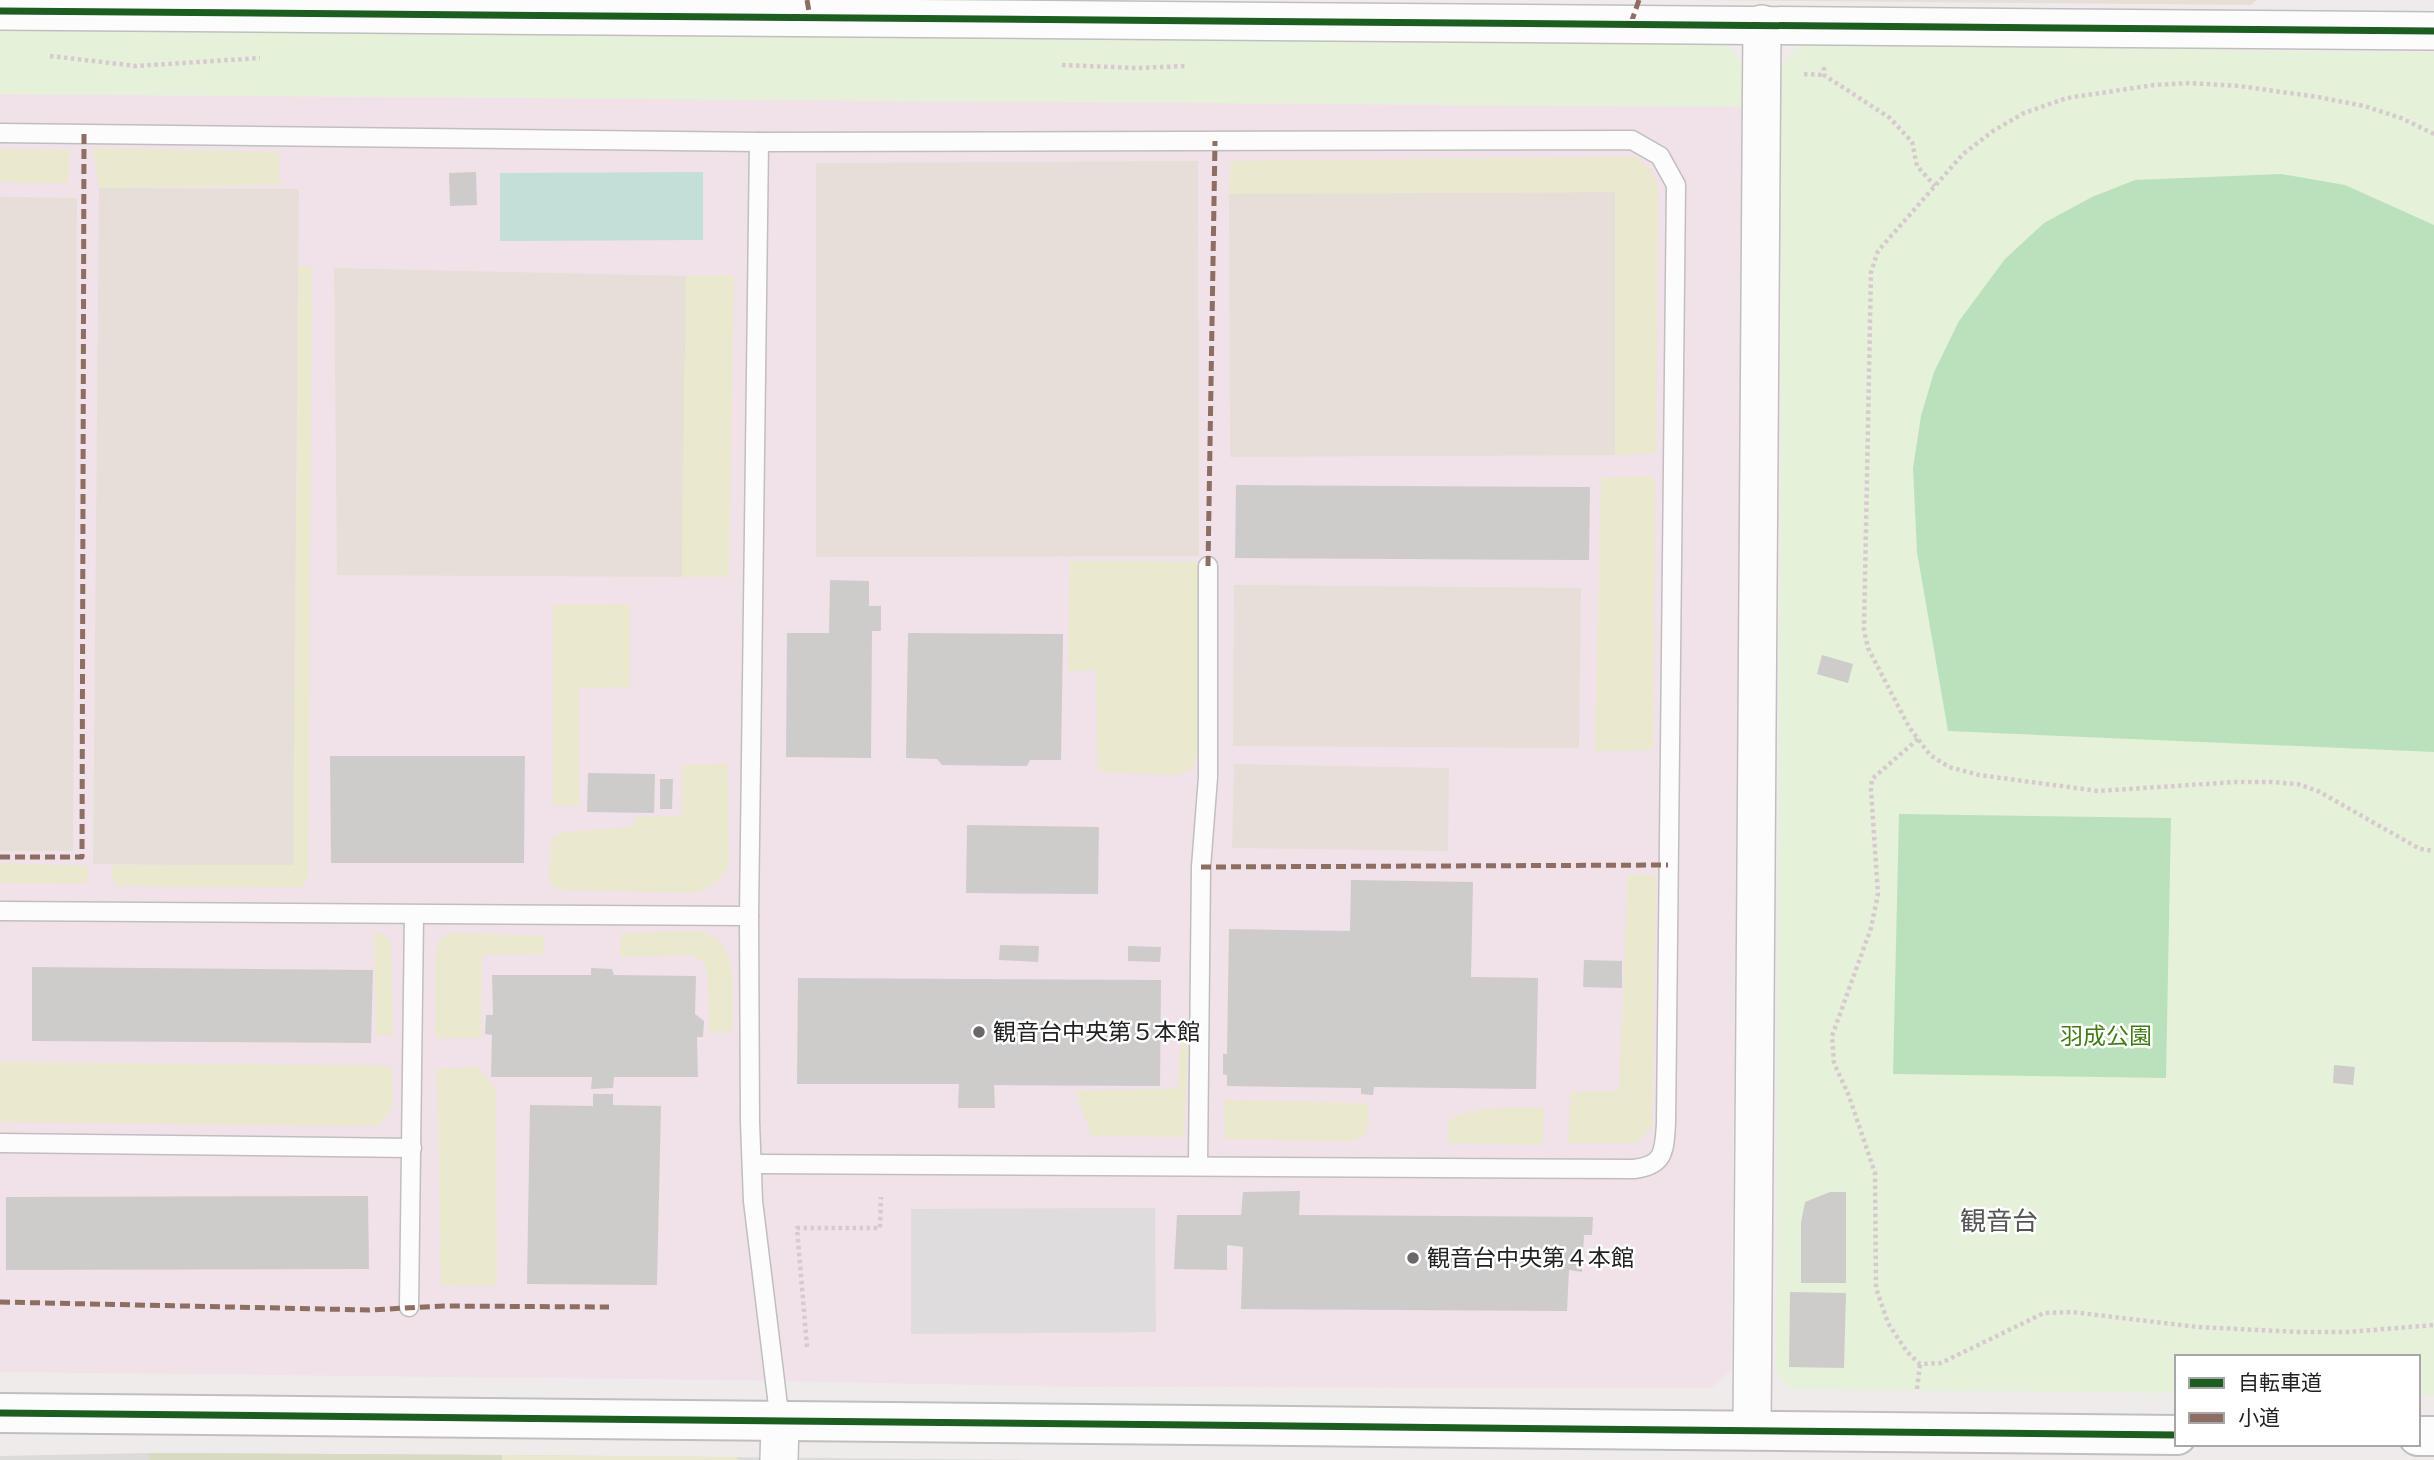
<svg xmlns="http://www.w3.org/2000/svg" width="2434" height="1460" font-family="Arial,'Noto Sans JP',sans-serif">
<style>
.residential{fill:#dddada}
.commercial{fill:#f0e2e8}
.religious{fill:#dedcdc}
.farmland{fill:#e6dfd8}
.grass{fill:#eae8cd}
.forest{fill:#d8dac2}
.park{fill:#e6f1d9}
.pitch{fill:#bae1bc}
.water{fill:#c2e0d7}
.building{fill:#cecbcb}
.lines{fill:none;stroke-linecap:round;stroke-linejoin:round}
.service-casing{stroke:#c0bebe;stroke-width:21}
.minor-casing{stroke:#c0bebe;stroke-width:40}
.tertiary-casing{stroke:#c0bebe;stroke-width:42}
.path{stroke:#d7cacf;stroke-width:4.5;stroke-dasharray:3.5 3.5;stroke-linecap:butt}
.service{stroke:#fdfcfc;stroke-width:18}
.minor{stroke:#fdfcfc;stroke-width:37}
.tertiary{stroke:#fdfcfc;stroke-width:38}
.quiet{stroke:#8d6e63;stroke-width:5;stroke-dasharray:10 5;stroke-linecap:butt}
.cycleway-casing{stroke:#fff;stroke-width:11}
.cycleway{stroke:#1b5e20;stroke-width:7}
.poi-dot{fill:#6a6868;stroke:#fff;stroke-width:2.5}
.labels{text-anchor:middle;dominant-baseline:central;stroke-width:5;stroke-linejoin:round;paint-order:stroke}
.poi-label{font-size:23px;fill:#222;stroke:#fff;text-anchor:start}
.park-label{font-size:23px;fill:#417b15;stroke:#fff}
.quarter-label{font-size:26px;fill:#555;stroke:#fff}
</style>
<rect width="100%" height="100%" fill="#efebeb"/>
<polygon class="residential" points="149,1453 502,1455 1037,1460 0,1460 0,1456"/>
<polygon class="commercial" points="0,94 1743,107 1731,1371 1710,1388 1080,1387 723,1380 0,1372"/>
<polygon class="religious" points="1155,1208 1156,1332 911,1334 911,1209"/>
<g class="farmland">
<polygon points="1689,0 2257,0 2251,5"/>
<polygon points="1198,161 1199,556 816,557 816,163"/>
<polygon points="99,188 299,189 293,866 93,864"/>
<polygon points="1615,192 1615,455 1230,457 1229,194"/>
<polygon points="0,197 77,198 73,851 0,851"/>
<polygon points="334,268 686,276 682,577 337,575"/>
<polygon points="1234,585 1581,588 1579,748 1233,746"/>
<polygon points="1234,764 1449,768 1448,851 1232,848"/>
</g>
<g class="grass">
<polygon points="93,148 279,152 279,185 99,188"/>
<polygon points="0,149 69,150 68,183 0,182"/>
<polygon points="1635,157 1651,170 1658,185 1656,453 1615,455 1615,192 1229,194 1231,161"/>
<polygon points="299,266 312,267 308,879 301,887 118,886 111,879 113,865 293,865"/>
<polygon points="686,276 734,276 729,577 682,577"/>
<polygon points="1651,476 1655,485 1653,750 1595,751 1601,478"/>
<polygon points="1070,561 1198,562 1197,759 1190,771 1174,775 1107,772 1098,769 1096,670 1068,671"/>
<polygon points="630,604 630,687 579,688 579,806 553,806 553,605"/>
<polygon points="728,764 729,865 718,881 697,893 559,890 549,882 551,839 562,832 634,827 635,817 682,816 682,765"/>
<polygon points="0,863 87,866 89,880 83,884 0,883"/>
<polygon points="1628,875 1656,876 1652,1127 1637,1143 1568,1143 1571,1092 1619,1091"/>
<polygon points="374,931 385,935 391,943 393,1036 376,1035"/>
<path d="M700 931C708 934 718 938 723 946 737 965 732 1009 732 1033L709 1031 708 972 702 960 692 955 620 957 621 933Z"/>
<polygon points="450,933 545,936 544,954 482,955 481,1038 436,1038 435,961 438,942"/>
<polygon points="1188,1037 1184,1137 1092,1136 1075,1091 1178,1089 1181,1039"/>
<path d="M0 1062 391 1066C392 1091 399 1110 377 1126L0 1122Z"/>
<polygon points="477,1067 496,1089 497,1286 441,1285 437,1069"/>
<polygon points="1224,1100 1367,1103 1369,1120 1366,1134 1353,1141 1225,1139"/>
<path d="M1544 1108 1542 1145 1448 1143V1121C1477 1105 1511 1108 1544 1108Z"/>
<polygon points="502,1455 736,1457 739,1460 502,1460"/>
</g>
<polygon class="forest" points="149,1453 502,1455 502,1460 149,1460"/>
<g class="park">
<polygon points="0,31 1725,43 1745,65 1743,107 0,94"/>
<polygon points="1807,40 2266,51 2434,52 2434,1395 2418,1395 2418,1357 2177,1357 2177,1393 1791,1389 1776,1373 1782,65"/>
</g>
<g class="pitch">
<polygon points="2281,174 2345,185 2434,225 2434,752 1948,731 1917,552 1913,468 1921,416 1934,372 1959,321 2005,259 2044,223 2092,197 2135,180"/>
<polygon points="1899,814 2171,818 2166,1078 1893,1074"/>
</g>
<polygon class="water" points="703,172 703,240 500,241 500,173"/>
<g class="building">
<polygon points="476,172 477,205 450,206 449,173"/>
<polygon points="1236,485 1590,487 1589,560 1235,558"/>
<polygon points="830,580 869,581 869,606 881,606 881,631 872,631 871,758 786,757 787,633 829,633"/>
<polygon points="908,633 1063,634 1061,760 1030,760 1027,766 942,765 937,759 906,758"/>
<polygon points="1822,655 1853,664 1848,683 1817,674"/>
<polygon points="330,756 525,756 524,863 331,863"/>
<polygon points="588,773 655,774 654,813 587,812"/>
<polygon points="660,779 673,779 672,809 660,809"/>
<polygon points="967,825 1099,827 1098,894 966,893"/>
<polygon points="1351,880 1473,882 1471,977 1538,978 1536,1089 1374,1087 1373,1095 1361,1094 1361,1088 1227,1086 1227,1075 1223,1074 1223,1054 1227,1054 1229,929 1350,931"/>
<polygon points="1000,945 1039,946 1038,962 999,960"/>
<polygon points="1128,946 1161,947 1160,962 1128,961"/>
<polygon points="1584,960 1622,961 1622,988 1583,987"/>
<polygon points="32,967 373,970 371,1043 32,1041"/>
<polygon points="591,968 612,969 614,975 696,976 695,1014 704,1021 703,1037 697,1037 698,1077 614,1077 613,1088 591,1089 592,1077 491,1077 492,1035 485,1034 486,1015 493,1015 492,975 591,975"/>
<polygon points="798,978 1161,980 1160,1086 994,1085 995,1108 958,1108 959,1084 797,1084"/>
<polygon points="2334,1065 2355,1067 2353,1085 2333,1083"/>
<polygon points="593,1094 613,1094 613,1105 661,1106 657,1285 527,1284 530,1105 593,1106"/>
<polygon points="1300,1191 1299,1215 1593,1217 1592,1235 1584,1235 1582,1272 1569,1270 1567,1311 1241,1309 1243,1247 1227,1245 1227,1270 1174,1269 1177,1215 1241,1215 1243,1192"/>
<polygon points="1830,1192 1846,1192 1846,1283 1801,1283 1801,1222 1805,1202"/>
<polygon points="368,1196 369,1269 6,1270 6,1197"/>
<polygon points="1790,1292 1846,1293 1844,1368 1789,1367"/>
</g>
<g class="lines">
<defs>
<g id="service">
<path d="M0 133 759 142 1632 140 1660 156 1676 185 1666 1124C1664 1151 1665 1165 1634 1169L752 1164"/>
<polyline points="759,142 749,916 750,1122 753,1201 780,1422"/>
<polyline points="0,911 749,916"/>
<polyline points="0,1143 412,1148"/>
<polyline points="1198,1165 1201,867 1208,777 1208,566"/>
<polyline points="409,1307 414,915"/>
</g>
<g id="minor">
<polyline points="0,11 2434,31"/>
<polyline points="1752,1431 1762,24"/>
<polyline points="779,1460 780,1422"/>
</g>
<g id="tertiary">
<polyline points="0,1413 2177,1435"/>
<polyline points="2418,1436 2434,1436"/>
</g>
</defs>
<use href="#service" class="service-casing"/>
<use href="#minor" class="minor-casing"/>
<use href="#tertiary" class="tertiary-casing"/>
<g class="path">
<polyline points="50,56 136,66 260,58"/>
<polyline points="1062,65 1137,68 1186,66"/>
<polyline points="1824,67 1824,75 1890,118 1912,142 1917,166 1935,186"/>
<polyline points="1804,74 1824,75"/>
<polyline points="2434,134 2401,118 2364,106 2318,97 2239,86 2189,83 2154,85 2067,98 2024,113 1993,131 1963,154 1878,251 1871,272 1864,630 1868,648 1909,727 1930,755 1949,767 1979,775 2098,791 2235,782 2271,782 2298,784 2318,791 2420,849 2434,851"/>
<polyline points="1918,739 1872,779 1871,790 1878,894 1871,928 1832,1036 1834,1063 1849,1096 1875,1173 1876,1288 1888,1323 1907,1352 1920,1364 1941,1363 2044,1313 2072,1312 2197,1327 2300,1332 2348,1332 2434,1325"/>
<polyline points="807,1347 797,1228 880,1228 881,1197"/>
<polyline points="1917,1389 1920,1364"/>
</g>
<use href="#service" class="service"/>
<use href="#minor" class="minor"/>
<use href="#tertiary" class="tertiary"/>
<g class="quiet">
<polyline points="807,0 810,17"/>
<polyline points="1631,23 1639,0"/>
<polyline points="1208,566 1215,141"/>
<polyline points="0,857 82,857 84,134"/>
<polyline points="1201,867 1668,865"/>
<polyline points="0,1302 369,1310 444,1306 609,1307"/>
</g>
<defs>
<g id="cycleway">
<polyline points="0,11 2434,31"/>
<polyline points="0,1413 2177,1435"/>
</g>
</defs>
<use href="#cycleway" class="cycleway-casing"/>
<use href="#cycleway" class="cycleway"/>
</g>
<g class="poi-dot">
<circle cx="979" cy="1032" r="7"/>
<circle cx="1413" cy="1258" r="7"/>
</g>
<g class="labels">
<g class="poi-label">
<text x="993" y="1032">観音台中央第５本館</text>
<text x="1427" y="1258">観音台中央第４本館</text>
</g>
<g class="park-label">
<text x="2106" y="1036">羽成公園</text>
</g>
<g class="quarter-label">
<text x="1999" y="1221">観音台</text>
</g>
</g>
<rect x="2175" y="1355" width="245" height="91" fill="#ffffff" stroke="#a7a7a7" stroke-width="2"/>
<rect x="2189" y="1378" width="35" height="10" fill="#1b5e20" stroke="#a7a7a7" stroke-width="2"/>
<text x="2238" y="1390" font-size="21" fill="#222222">自転車道</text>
<rect x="2189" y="1413" width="35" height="10" fill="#8d6e63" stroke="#a7a7a7" stroke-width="2"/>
<text x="2238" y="1425" font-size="21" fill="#222222">小道</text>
</svg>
